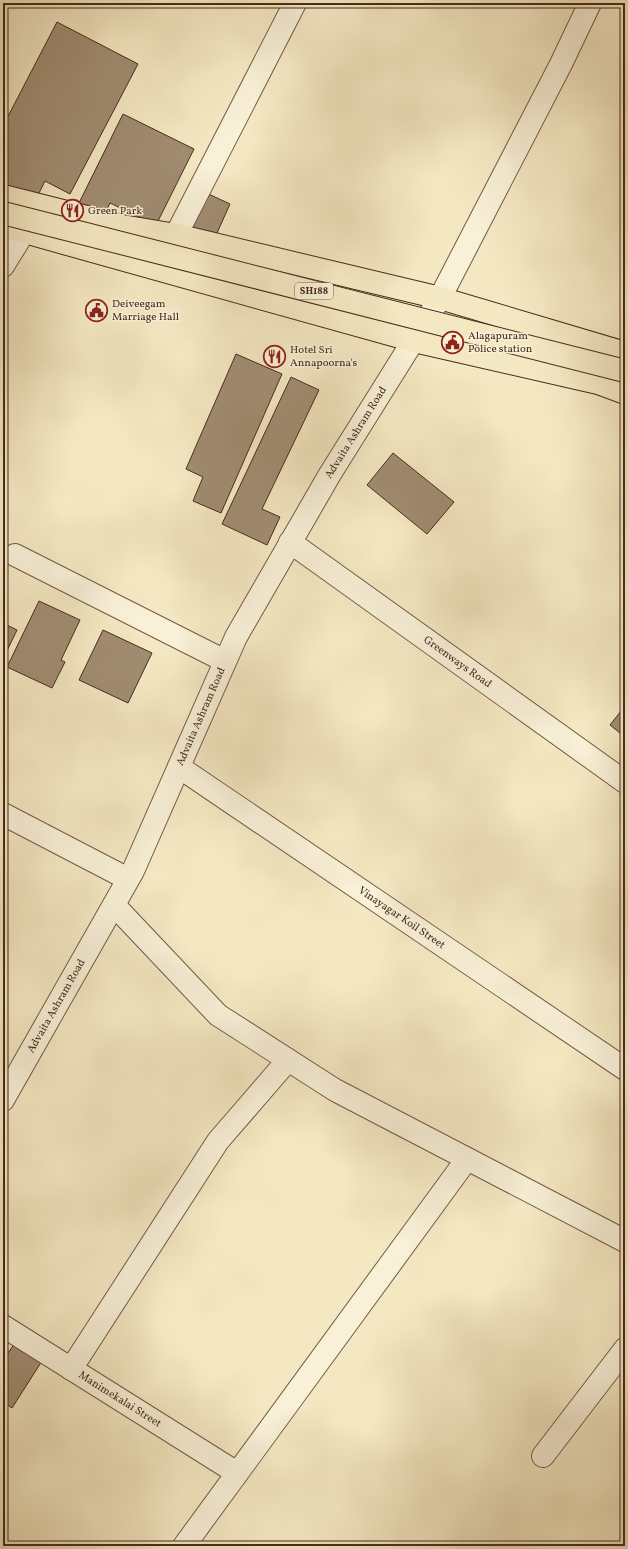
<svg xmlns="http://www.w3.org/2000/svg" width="628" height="1549" font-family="Vollkorn,serif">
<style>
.building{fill:#a18d72;stroke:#482a1b}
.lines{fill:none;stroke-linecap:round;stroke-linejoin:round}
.minor-casing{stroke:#735a45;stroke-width:24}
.major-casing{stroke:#482a1b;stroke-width:24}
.minor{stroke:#f8f0d7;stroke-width:22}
.major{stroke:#f4e8c2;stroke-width:22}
.major-bridge-casing{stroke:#482a1b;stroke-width:24;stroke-linecap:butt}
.major-bridge{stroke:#f4e8c2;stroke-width:22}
.labels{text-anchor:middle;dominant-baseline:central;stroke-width:3;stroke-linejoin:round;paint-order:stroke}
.shield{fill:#f8f0d7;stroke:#7d6553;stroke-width:1}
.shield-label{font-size:10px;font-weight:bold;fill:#482a1b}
.poi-label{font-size:11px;fill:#482a1b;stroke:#f8f0d7;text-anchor:start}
.street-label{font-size:11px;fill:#482a1b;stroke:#f8f0d7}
</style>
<rect width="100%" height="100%" fill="#f4e8c2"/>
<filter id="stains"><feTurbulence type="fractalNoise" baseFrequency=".005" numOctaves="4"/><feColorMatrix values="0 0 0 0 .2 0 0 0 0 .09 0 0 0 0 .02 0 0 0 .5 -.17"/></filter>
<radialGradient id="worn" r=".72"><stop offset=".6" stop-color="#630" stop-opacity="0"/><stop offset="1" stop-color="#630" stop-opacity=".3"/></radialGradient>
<g class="building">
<polygon points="57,22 138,64 70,194 45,181 35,201 3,184 3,126"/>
<polygon points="123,114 194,149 156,225 110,203 103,218 78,205"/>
<polygon points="202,191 230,204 213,242 185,229"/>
<polygon points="236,354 282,374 221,513 193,501 203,477 186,469"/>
<polygon points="291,377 319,390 262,509 280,517 267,545 222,524"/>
<polygon points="393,453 454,502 427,534 367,485"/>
<polygon points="39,601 80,620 61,660 65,662 52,688 7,667"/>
<polygon points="3,623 17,630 3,659"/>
<polygon points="103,630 152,653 128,703 79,680"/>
<polygon points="625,706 625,737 610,725"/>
<polygon points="15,1343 42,1361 12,1408 3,1402 3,1360"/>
</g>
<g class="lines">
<defs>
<g id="minor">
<polyline points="176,235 295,3"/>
<polyline points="3,266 24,232"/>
<path id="s1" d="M290 542 625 782"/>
<polyline points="15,555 225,661"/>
<path id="s2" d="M179 767 625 1069"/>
<polyline points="3,814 128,879"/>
<polyline points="114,905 218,1015 335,1090 625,1241"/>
<path id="s3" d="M3 1100 133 871 236 637 330 474 440 298 561 64 590 3"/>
<path id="s4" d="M3 1326 237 1473"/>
<polyline points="71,1369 218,1141 288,1060"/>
<polyline points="543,1456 625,1349"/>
<polyline points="184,1546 467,1159"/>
</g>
<g id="major">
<polyline points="3,196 122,226 176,235 440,298 625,353"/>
<polyline points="3,226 414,341 598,383 625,393"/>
</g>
</defs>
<use href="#minor" class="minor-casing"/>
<use href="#major" class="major-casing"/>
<use href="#minor" class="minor"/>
<use href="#major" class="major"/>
<defs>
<polyline id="major-bridge" points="3,213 625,371"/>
</defs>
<use href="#major-bridge" class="major-bridge-casing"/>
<use href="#major-bridge" class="major-bridge"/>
</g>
<defs>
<symbol id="restaurant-ring" viewBox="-11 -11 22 22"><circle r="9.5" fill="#f8f0d7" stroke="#8f2418" stroke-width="1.5"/><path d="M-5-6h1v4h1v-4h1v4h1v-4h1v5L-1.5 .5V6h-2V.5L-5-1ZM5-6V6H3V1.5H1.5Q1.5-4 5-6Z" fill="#8f2418"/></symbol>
<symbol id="civic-ring" viewBox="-11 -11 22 22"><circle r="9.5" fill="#f8f0d7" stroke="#8f2418" stroke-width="1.5"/><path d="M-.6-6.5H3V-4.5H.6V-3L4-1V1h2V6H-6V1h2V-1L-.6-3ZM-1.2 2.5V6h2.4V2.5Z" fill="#8f2418"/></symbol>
</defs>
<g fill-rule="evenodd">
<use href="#restaurant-ring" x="60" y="198" width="25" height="25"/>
<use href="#civic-ring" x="84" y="298" width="25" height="25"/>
<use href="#civic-ring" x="440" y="330" width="25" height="25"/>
<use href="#restaurant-ring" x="262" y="344" width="25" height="25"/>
</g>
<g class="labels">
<rect class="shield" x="295" y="283" width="38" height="16" rx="3"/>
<g class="shield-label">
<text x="314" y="291">SH188</text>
</g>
<g class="poi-label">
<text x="88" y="211">Green Park</text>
<text x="112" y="304">Deiveegam<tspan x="112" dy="13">Marriage Hall</tspan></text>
<text x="468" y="336">Alagapuram<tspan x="468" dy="13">Police station</tspan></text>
<text x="290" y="350">Hotel Sri<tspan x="290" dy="13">Annapoorna's</tspan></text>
</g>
<g class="street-label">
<text stroke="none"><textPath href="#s3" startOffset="756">Advaita Ashram Road</textPath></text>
<text stroke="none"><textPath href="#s1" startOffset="206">Greenways Road</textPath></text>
<text stroke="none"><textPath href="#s3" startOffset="432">Advaita Ashram Road</textPath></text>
<text stroke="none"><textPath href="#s2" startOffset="269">Vinayagar Koil Street</textPath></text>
<text stroke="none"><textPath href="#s3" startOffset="108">Advaita Ashram Road</textPath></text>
<text stroke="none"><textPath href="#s4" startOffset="138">Manimekalai Street</textPath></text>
</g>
</g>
<rect width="628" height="1549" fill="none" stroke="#f4e8c2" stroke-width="16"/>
<rect x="4" y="4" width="620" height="1541" fill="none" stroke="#482a1b" stroke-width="2"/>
<rect x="8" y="8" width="612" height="1533" fill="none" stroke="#482a1b"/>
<rect width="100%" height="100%" filter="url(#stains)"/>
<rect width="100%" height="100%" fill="url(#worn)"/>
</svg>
